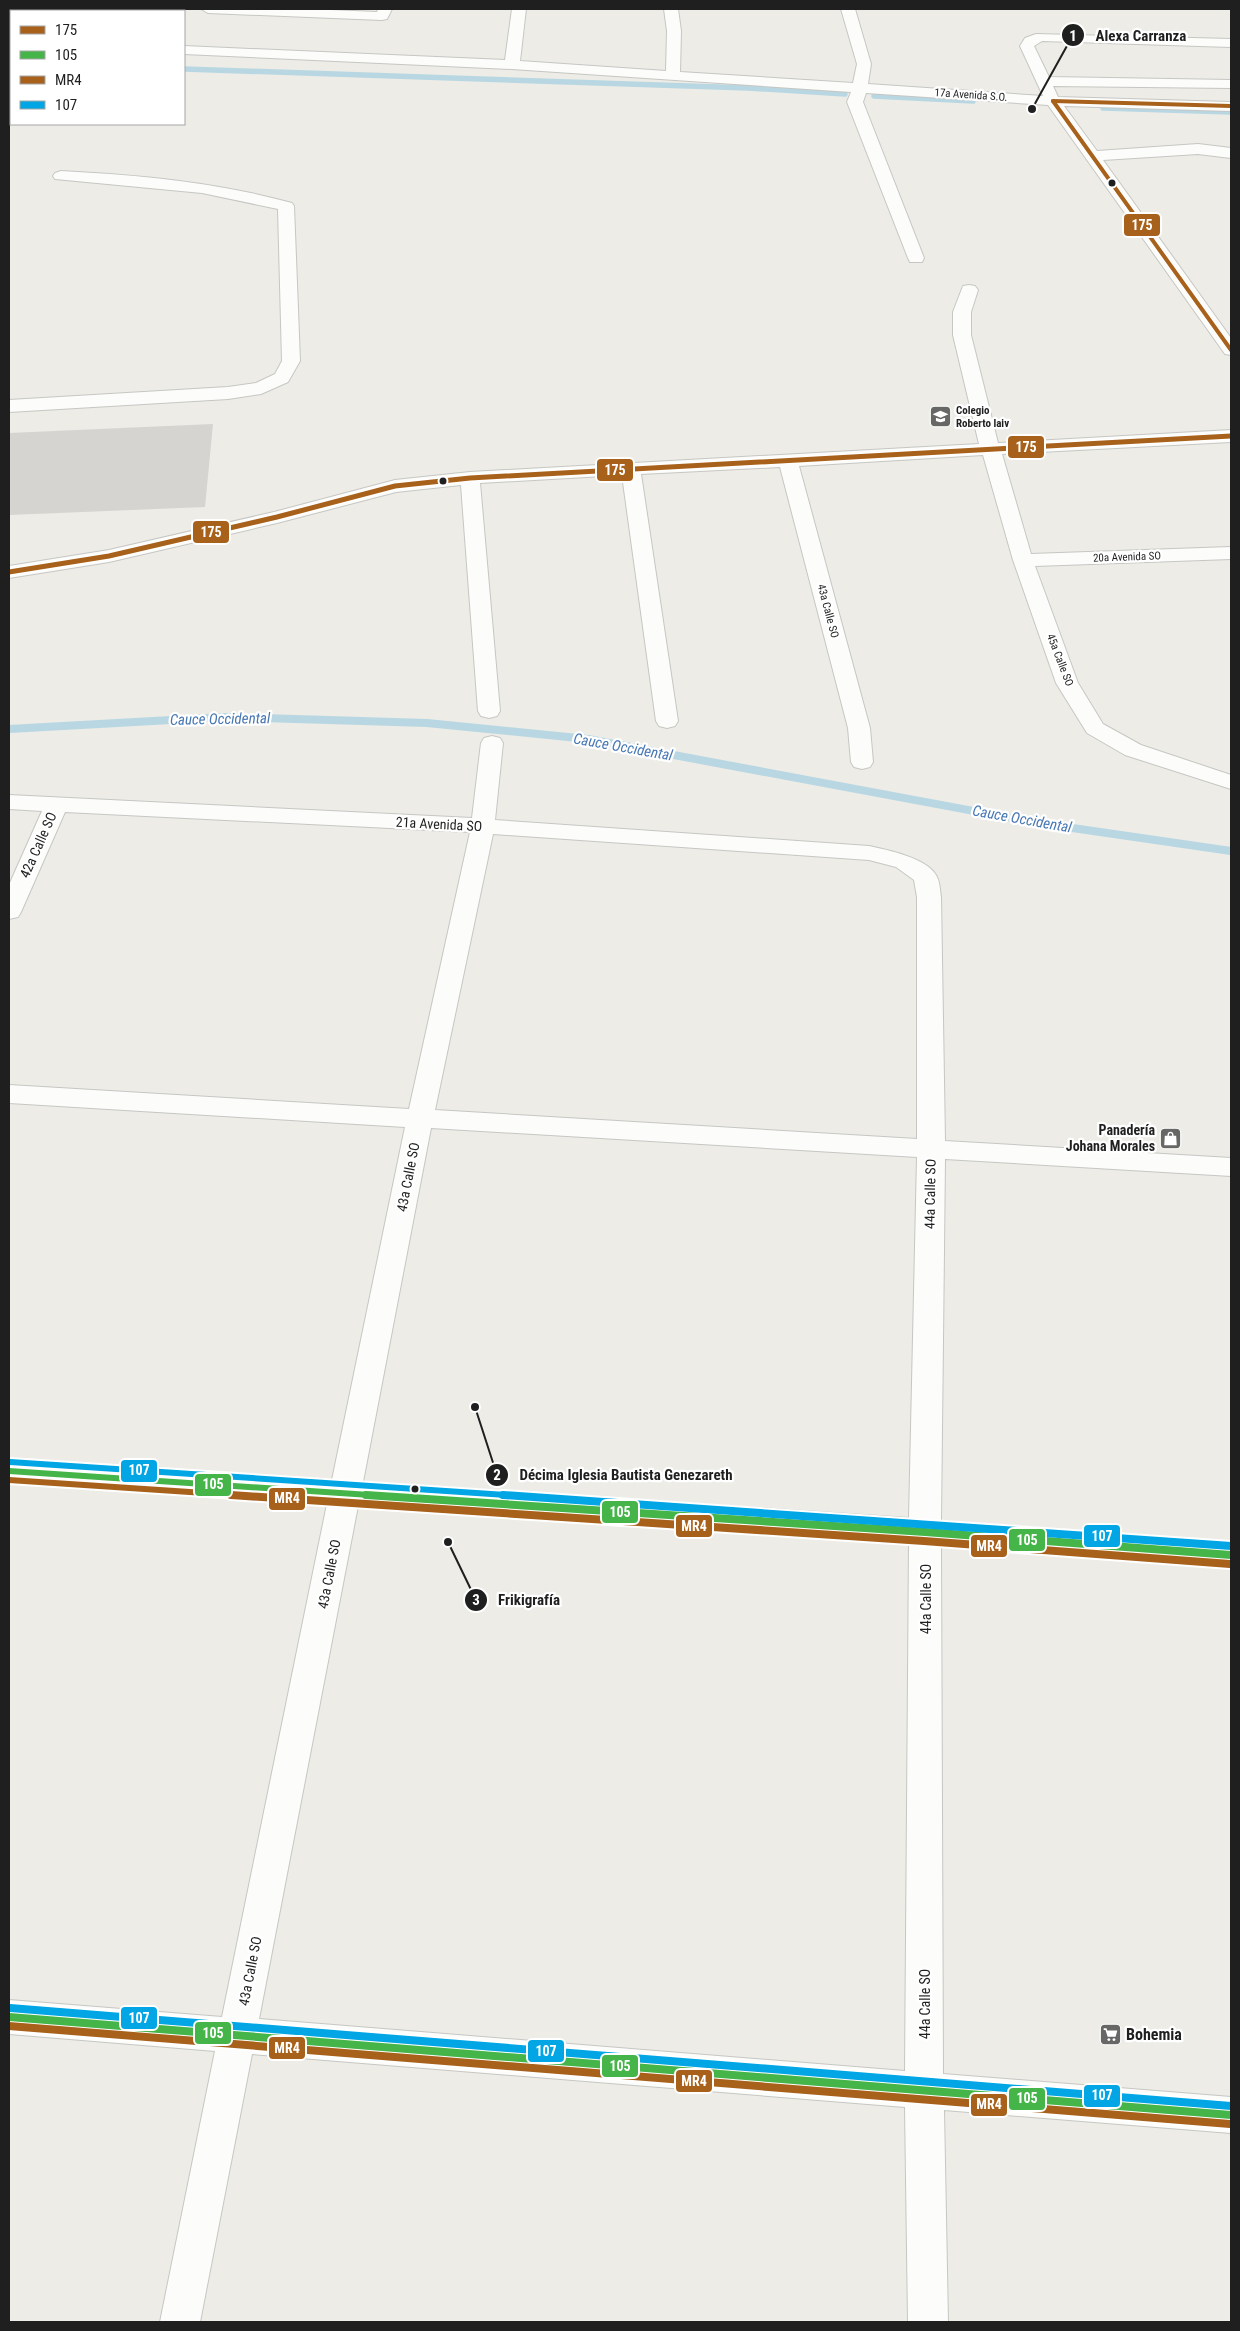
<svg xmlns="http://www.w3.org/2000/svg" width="1240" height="2331" font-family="'Roboto Condensed',sans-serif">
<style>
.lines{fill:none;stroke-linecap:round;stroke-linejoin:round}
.stream-far1{stroke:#b8d7e2;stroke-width:5.5}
.stream{stroke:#b8d7e2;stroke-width:8}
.building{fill:#d5d4d0}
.minor-casing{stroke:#c6c6c3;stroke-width:2}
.minor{fill:#fcfcfb;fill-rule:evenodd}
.bus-1-far1-casing{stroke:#fff;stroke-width:5.5}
.bus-1-casing{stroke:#fff;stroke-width:8}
.bus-2-far1-casing{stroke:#fff;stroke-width:10}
.bus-2-casing{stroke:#fff;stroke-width:12}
.bus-3-far1-casing{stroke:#fff;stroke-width:10}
.bus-3-casing{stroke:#fff;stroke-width:12}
.bus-4-far1-casing{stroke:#fff;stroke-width:10}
.bus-4-casing{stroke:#fff;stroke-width:12}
.bus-1-far1{stroke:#a8611a;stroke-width:4}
.bus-1{stroke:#a8611a;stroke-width:5}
.bus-2-far1{stroke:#45b549;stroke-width:6}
.bus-2{stroke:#45b549;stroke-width:8}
.bus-3-far1{stroke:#a8611a;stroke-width:6}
.bus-3{stroke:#a8611a;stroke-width:8}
.bus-4-far1{stroke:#02a6e4;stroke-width:6}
.bus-4{stroke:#02a6e4;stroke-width:8}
.bus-dot{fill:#1f1f1f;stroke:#fff;stroke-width:2}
.labels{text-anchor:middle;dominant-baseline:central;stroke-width:4.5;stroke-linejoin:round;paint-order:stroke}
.far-street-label{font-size:11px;fill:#1f1f1f;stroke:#fff}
.far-poi-label{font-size:11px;font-weight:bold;fill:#1f1f1f;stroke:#fff;text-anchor:start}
.street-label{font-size:14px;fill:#1f1f1f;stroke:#fff}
.poi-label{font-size:14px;font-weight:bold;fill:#1f1f1f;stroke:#fff;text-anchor:end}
.water-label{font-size:15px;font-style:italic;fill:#4676b4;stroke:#fff}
.near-poi-label{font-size:16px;font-weight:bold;fill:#1f1f1f;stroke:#fff;text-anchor:start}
.leader{fill:none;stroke:#1f1f1f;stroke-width:2}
.callout-dot{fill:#1f1f1f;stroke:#fff;stroke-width:2}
.mark-label{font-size:15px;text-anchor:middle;font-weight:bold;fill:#fff}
.callout-label{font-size:15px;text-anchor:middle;font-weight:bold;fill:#1f1f1f;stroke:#fff;stroke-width:4.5;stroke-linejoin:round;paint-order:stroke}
.line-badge{stroke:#fff;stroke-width:2}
.badge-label{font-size:14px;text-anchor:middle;font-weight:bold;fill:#fff}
</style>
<rect width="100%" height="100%" fill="#edece7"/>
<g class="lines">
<g class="stream-far1">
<polyline points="9,65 11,65"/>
<polyline points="184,69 748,88 845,94"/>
<polyline points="874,96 973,101"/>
<polyline points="1103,108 1231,112"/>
</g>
<polyline class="stream" points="9,729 225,717 427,723 588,739 1038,823 1231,851"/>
</g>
<polygon class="building" points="213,424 205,507 9,515 9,433"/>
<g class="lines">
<defs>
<g id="minor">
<polygon points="201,9 307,9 377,12 378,9 392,9 387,19 382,20 208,13"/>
<polygon points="512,9 526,9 520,61 666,71 667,31 664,9 678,9 681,31 680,72 853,83 857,64 841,9 855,9 871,64 868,84 1043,96 1020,46 1025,38 1036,34 1231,39 1231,47 1042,41 1034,46 1049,77 1231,80 1231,88 1053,86 1058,97 1231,102 1231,111 1064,106 1097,151 1198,144 1231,148 1231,158 1198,154 1103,160 1231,338 1231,355 1225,354 1048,105 866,93 863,102 924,258 922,262 910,262 908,258 847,102 851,92 512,69 184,54 184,46 505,60"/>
<rect x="9" y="29" width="2" height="8"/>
<path d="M61 171C139 175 216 182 292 203L294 206 300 361 288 382 261 394 228 399 9 412V400L228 387 256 383 275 374 282 361 278 209 202 193 55 179 53 176 55 173Z"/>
<polygon points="969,285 975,286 978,290 971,312 971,335 998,443 1231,430 1231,442 1002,454 1031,554 1231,547 1231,559 1035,566 1078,683 1103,724 1141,745 1231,775 1231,789 1125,755 1087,733 1056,683 1013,560 983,455 799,466 870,728 873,762 870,767 862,769 854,767 851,762 848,728 780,467 641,474 678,721 675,726 667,728 659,726 656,721 622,475 480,483 500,711 497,716 489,718 481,716 478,711 461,485 396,492 277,523 109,562 9,578 9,566 109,550 274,512 395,480 470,472 979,444 953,335 953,312 963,286"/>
<path d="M492 736 500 738 503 743 495 820 869 846C887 850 929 858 937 877 940 883 940 891 941 897L945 1141 1231 1158V1176L945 1159 941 1521 1231 1542V1568L941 1546 943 2074 1231 2097V2133L944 2110 948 2322H908L905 2107 252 2054 200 2322H160L215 2051 9 2034V2000L222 2017 327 1504 9 1483V1459L332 1480 405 1127 9 1103V1085L409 1109 470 832 65 812 21 912 18 917 9 919V885L42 811 9 809V795L472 818 481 743 484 738ZM493 834 869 860 896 867 914 880 917 897V1139L435 1110ZM431 1128 917 1157 909 1518 363 1482ZM358 1506 909 1543 905 2071 259 2019Z"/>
</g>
</defs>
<use href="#minor" class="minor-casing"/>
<use href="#minor" class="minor"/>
<defs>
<g id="bus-1-far1">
<polyline points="1053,101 1231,350"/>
<polyline points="1053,101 1231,106"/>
</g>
<polyline id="bus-1" points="9,572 109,556 277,517 395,486 470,478 1231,436"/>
<polyline id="bus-2-far1" points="9,1471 385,1496"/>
<g id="bus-2">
<polyline points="366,1495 925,1532 1231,1555"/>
<polyline points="9,2017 1231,2115"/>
</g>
<polyline id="bus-3-far1" points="9,1480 250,1496"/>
<g id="bus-3">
<polyline points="231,1495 924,1541 1230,1564"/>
<polyline points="9,2026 1230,2124"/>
</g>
<polyline id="bus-4-far1" points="10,1462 521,1496"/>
<g id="bus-4">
<polyline points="503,1495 1231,1546"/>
<polyline points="10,2008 1231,2106"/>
</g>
</defs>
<use href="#bus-1-far1" class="bus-1-far1-casing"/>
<use href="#bus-1" class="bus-1-casing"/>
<use href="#bus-2-far1" class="bus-2-far1-casing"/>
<use href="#bus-2" class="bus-2-casing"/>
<use href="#bus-3-far1" class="bus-3-far1-casing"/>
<use href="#bus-3" class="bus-3-casing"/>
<use href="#bus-4-far1" class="bus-4-far1-casing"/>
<use href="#bus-4" class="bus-4-casing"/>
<use href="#bus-1-far1" class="bus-1-far1"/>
<use href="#bus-1" class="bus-1"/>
<use href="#bus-2-far1" class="bus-2-far1"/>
<use href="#bus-2" class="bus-2"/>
<use href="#bus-3-far1" class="bus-3-far1"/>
<use href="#bus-3" class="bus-3"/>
<use href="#bus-4-far1" class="bus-4-far1"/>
<use href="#bus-4" class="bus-4"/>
</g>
<defs>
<symbol id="school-square" viewBox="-11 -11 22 22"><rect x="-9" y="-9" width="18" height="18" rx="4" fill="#676765" stroke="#fff"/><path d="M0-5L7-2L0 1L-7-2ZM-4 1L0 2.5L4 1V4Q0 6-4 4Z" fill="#fff"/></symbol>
<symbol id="shop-square" viewBox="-11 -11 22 22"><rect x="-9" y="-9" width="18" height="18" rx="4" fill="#676765" stroke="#fff"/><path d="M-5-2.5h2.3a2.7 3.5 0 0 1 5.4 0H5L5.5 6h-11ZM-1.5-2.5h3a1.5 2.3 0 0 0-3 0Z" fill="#fff"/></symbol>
<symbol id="supermarket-square" viewBox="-11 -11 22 22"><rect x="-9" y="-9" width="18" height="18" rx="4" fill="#676765" stroke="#fff"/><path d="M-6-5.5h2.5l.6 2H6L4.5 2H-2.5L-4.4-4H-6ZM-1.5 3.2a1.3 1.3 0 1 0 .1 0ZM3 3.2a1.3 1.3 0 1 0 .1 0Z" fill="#fff"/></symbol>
</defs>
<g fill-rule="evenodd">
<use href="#school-square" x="928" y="404" width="25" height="25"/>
<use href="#shop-square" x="1158" y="1126" width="25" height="25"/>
<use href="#supermarket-square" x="1098" y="2022" width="25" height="25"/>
</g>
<g class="bus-dot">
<circle cx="1112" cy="183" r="4.5"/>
<circle cx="443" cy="481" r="4.5"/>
<circle cx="415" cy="1489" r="4.5"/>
</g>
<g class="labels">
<g class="far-street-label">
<text transform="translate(971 95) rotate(4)">17a Avenida S.O.</text>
<text transform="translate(1127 557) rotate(-2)">20a Avenida SO</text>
<text transform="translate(828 611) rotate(75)">43a Calle SO</text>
<text transform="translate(1060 660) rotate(69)">45a Calle SO</text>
</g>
<g class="far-poi-label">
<text x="956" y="410">Colegio<tspan x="956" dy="13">Roberto laiv</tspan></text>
</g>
<g class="street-label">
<text transform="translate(439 824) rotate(3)">21a Avenida SO</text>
<text transform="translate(38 845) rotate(-66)">42a Calle SO</text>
<text transform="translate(408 1177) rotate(-79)">43a Calle SO</text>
<text transform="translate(930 1194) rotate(-89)">44a Calle SO</text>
<text transform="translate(329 1574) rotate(-79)">43a Calle SO</text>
<text transform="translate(926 1599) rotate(-90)">44a Calle SO</text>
<text transform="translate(250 1971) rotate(-79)">43a Calle SO</text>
<text transform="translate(925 2004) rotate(-90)">44a Calle SO</text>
</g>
<g class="poi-label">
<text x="1155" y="1130">Panadería<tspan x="1155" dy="16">Johana Morales</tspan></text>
</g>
<g class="water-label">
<text transform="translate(220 719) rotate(-1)">Cauce Occidental</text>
<text transform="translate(623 747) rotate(10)">Cauce Occidental</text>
<text transform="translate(1022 819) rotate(10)">Cauce Occidental</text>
</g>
<g class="near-poi-label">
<text x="1126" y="2034">Bohemia</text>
</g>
</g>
<path class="leader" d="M1032 109L1073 35M475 1407L497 1475M448 1542L476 1600"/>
<g class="callout-dot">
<circle cx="1032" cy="109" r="5"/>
<circle cx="475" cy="1407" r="5"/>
<circle cx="448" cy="1542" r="5"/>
<circle cx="1073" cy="35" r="12"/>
<circle cx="497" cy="1475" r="12"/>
<circle cx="476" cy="1600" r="12"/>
</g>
<g class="mark-label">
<text x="1073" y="41">1</text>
<text x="497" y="1480">2</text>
<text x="476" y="1605">3</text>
</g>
<g class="callout-label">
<text x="1141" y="41">Alexa Carranza</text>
<text x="626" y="1480">Décima Iglesia Bautista Genezareth</text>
<text x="529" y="1605">Frikigrafía</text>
</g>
<g class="line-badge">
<rect x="1123" y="213" width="38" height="24" rx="5" fill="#a8611a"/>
<rect x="1007" y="435" width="38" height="24" rx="5" fill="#a8611a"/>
<rect x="596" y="458" width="38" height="24" rx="5" fill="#a8611a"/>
<rect x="192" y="520" width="38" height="24" rx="5" fill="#a8611a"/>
<rect x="120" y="1459" width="38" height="24" rx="5" fill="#02a6e4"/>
<rect x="194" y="1473" width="38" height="24" rx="5" fill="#45b549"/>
<rect x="268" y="1487" width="38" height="24" rx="5" fill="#a8611a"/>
<rect x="601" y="1500" width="38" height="24" rx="5" fill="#45b549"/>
<rect x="675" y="1514" width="38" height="24" rx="5" fill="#a8611a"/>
<rect x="1083" y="1524" width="38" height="24" rx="5" fill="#02a6e4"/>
<rect x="1008" y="1528" width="38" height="24" rx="5" fill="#45b549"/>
<rect x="970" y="1534" width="38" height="24" rx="5" fill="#a8611a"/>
<rect x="120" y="2006" width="38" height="24" rx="5" fill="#02a6e4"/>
<rect x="194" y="2021" width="38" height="24" rx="5" fill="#45b549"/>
<rect x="268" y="2036" width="38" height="24" rx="5" fill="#a8611a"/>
<rect x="527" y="2039" width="38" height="24" rx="5" fill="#02a6e4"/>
<rect x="601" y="2054" width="38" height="24" rx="5" fill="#45b549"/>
<rect x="675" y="2069" width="38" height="24" rx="5" fill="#a8611a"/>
<rect x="1083" y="2084" width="38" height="24" rx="5" fill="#02a6e4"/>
<rect x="1008" y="2087" width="38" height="24" rx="5" fill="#45b549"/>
<rect x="970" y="2093" width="38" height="24" rx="5" fill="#a8611a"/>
</g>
<g class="badge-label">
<text x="1142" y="230">175</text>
<text x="1026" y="452">175</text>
<text x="615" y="475">175</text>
<text x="211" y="537">175</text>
<text x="139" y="1475">107</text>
<text x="213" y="1489">105</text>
<text x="287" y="1503">MR4</text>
<text x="620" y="1517">105</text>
<text x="694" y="1531">MR4</text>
<text x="1102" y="1541">107</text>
<text x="1027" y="1545">105</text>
<text x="989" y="1551">MR4</text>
<text x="139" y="2023">107</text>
<text x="213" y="2038">105</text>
<text x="287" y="2053">MR4</text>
<text x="546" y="2056">107</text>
<text x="620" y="2071">105</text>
<text x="694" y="2086">MR4</text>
<text x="1102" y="2100">107</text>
<text x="1027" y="2103">105</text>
<text x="989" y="2109">MR4</text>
</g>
<rect width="1240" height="2331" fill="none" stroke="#1f1f1f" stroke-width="20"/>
<rect x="10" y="10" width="175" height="115" fill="#ffffff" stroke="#a5a5a5"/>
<rect x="20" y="26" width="25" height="8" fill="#a8611a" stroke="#a5a5a5"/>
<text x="55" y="35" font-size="15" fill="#1f1f1f">175</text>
<rect x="20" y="51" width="25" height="8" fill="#45b549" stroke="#a5a5a5"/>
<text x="55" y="60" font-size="15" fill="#1f1f1f">105</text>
<rect x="20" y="76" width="25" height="8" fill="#a8611a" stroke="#a5a5a5"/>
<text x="55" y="85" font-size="15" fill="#1f1f1f">MR4</text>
<rect x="20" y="101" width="25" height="8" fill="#02a6e4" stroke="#a5a5a5"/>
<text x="55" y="110" font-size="15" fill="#1f1f1f">107</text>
</svg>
